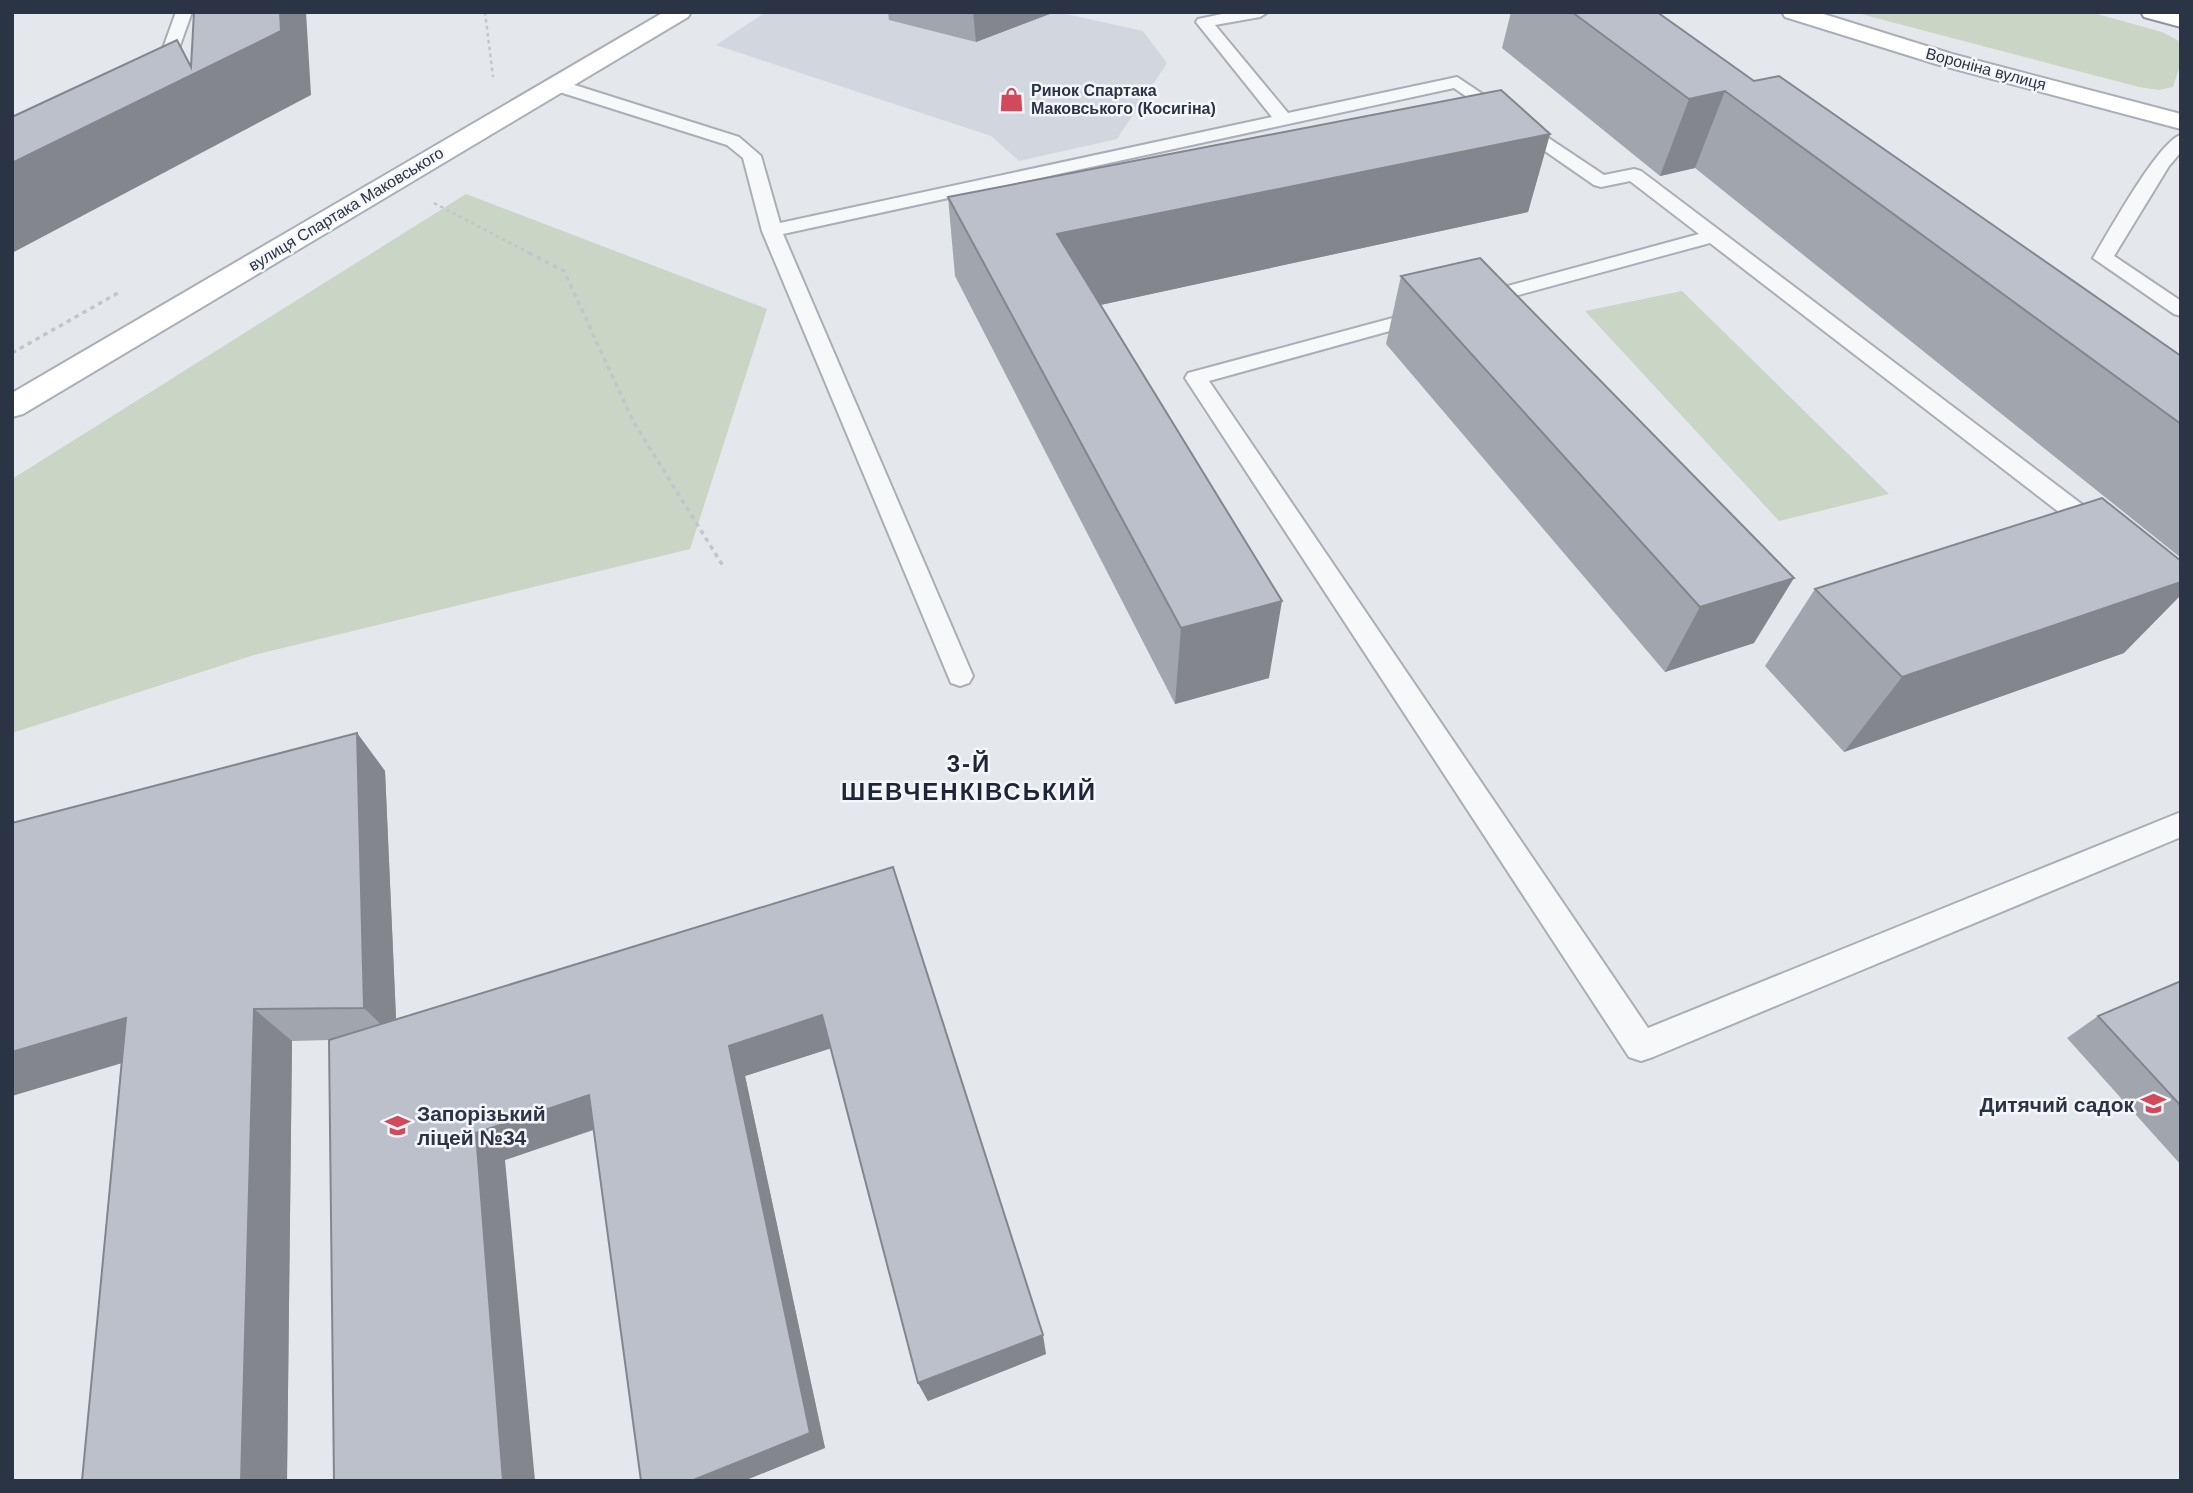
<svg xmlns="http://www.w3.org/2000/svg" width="2193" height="1493" font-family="Arial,sans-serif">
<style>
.built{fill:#d2d6de}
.green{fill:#c9d6c5}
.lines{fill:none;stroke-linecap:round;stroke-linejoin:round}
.lane-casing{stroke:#a9aeb7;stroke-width:4}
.secondary-casing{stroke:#a9aeb7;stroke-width:4}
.highway-casing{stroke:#8b94a3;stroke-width:4}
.path-far1{stroke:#c2c5cb;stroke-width:2.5;stroke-dasharray:3.5 3.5;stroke-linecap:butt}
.path{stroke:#c2c5cb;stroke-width:3.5;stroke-dasharray:4.5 4.5;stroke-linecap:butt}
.lane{fill:#f7f8fa;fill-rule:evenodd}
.secondary{fill:#fff;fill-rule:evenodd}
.highway{fill:#fff;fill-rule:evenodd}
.wall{fill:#a1a5ae}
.shaded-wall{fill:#83868d}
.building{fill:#bbc0ca;stroke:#83868d;stroke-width:2}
.labels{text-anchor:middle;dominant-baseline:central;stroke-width:5;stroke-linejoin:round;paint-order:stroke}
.far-street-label{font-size:16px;fill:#2b3445;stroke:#f4f6f9}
.far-poi-label{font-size:16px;font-weight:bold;fill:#2b3445;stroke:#f4f6f9;text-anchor:start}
.near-poi-label{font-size:21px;font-weight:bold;fill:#2b3445;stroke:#f4f6f9;text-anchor:end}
.district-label{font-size:24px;font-weight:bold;letter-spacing:2px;fill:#1d2536;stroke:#f4f6f9}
</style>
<rect width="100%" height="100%" fill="#e4e7ec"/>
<polygon class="built" points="766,12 1057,12 1143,31 1167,63 1117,139 1019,161 991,136 716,45"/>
<g class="green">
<polygon points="1853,12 2090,12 2162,32 2179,41 2181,63 2173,87 2159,90 2139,87"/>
<polygon points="466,194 767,309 690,549 254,655 12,733 12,479"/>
<polygon points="1682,291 1889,494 1779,521 1585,311"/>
</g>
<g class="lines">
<defs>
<g id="lane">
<polygon points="176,12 192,12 169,76 161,81 155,80 153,76"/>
<polygon points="1232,12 1268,12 1260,17 1215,25 1288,113 1457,77 1604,175 1634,169 1641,171 2108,524 2111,530 2108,536 2099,539 2090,536 1710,243 1485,304 1471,304 1468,300 1471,296 1699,234 1630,181 1601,187 1594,185 1454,88 783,234 973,676 969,683 960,686 951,683 762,231 743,158 727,145 550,89 547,85 550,81 562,81 739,137 761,156 780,223 1272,117 1196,22 1198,19"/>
<path d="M2181 135V152L2169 166 2114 256 2181 301V316L2174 314 2093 258C2107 235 2159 140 2181 135Z"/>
<polygon points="1426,309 1433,311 1436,315 1433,319 1209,381 1648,1028 2181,812 2181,837 1653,1057 1641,1061 1629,1057 1185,378 1188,373"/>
</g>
<g id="secondary">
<polygon points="664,12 691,12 688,17 23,414 12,417 12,393"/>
<polygon points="1782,12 1817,12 1952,54 2181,114 2181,129 1936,64 1785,17"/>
</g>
<polygon id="highway" points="2141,12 2181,13 2181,27 2144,17"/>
</defs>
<use href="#lane" class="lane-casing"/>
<use href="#secondary" class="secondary-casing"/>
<use href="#highway" class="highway-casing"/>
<g class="path-far1">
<polyline points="485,12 493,77"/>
<polyline points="434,203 533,255"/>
</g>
<g class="path">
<polyline points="529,253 564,271 633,421 723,566"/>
<polyline points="12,353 118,293"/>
</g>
<use href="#lane" class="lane"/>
<use href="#secondary" class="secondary"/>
<use href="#highway" class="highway"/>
</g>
<g class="wall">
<polygon points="888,12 1055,12 976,42 889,20"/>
<polygon points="1511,12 1657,12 1754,81 2181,356 2181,558 1695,168 1660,176 1502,48"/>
<polygon points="1550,134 1528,212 1100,305 1269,678 1175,704 955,276 948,197"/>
<polygon points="1401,276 1754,643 1665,672 1386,344"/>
<polygon points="1815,589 2124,653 1844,752 1765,666"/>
<polygon points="357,733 385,771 396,1019 893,867 1046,1354 928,1401 918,1383 831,1048 745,1076 825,1448 594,1130 505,1160 329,1040 292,1041 287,1481 82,1481 121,1063"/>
<polygon points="2181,981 2181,1165 2067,1038 2098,1016"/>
</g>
<g class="shaded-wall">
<polygon points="280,12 306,12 311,95 12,253 12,163 177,40 195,73"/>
<polygon points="973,12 1055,12 976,42"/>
<polygon points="1725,91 1695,168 1660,176 1689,99"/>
<polygon points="1550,134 1528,212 1059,314 1057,234"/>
<polygon points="1794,578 1754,643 1665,672 1700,607"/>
<polygon points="2181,582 2181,595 2124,653 1844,752 1902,677"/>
<polygon points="1282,601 1269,678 1175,704 1181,628"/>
<polygon points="357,733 385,771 397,1040 364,1008"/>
<polygon points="254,1009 292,1041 287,1481 241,1481"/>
<polygon points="822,1015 835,1047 745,1076 825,1448 744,1481 691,1481 729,1046"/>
<polygon points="126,1018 169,1049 12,1096 12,1052"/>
<polygon points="589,1095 612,1123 505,1160 535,1481 503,1481 476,1133"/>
<polygon points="1043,1335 1046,1354 928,1401 918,1383"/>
</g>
<g class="building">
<polygon points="194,12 280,12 281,31 12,163 12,117 177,40 191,67"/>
<polygon points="1572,12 1657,12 1754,81 1779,76 2181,356 2181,424 1725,91 1689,99"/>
<polygon points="1501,90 1550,134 1057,234 1282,601 1181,628 948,197"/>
<polygon points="1480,258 1794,578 1700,607 1401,276"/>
<polygon points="2102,498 2181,561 2181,582 1902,677 1815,589"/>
<polygon points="357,733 364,1008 254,1009 241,1481 82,1481 126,1018 12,1052 12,823"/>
<polygon points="893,867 1043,1335 918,1383 822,1015 729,1046 810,1433 691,1481 641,1481 589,1095 476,1133 503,1481 334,1481 329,1040"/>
<polygon points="2181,981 2181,1106 2098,1016"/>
</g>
<defs>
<symbol id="shop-bare" viewBox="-9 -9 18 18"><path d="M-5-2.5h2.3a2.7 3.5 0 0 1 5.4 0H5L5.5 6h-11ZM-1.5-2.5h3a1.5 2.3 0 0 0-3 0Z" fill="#d1495b" stroke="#f4f6f9" stroke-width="2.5" paint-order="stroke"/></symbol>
<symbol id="school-bare" viewBox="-9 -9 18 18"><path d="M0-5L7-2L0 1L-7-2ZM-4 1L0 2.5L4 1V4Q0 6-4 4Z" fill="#d1495b" stroke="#f4f6f9" stroke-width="2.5" paint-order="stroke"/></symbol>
</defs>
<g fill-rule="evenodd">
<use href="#shop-bare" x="994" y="82" width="35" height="35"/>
<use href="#school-bare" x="2136" y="1086" width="35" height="35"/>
<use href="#school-bare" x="380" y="1108" width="35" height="35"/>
</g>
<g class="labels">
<g class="far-street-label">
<text transform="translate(1986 69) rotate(15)">Вороніна вулиця</text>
<text transform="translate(346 209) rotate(-31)">вулиця Спартака Маковського</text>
</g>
<g class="far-poi-label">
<text x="1031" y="90">Ринок Спартака<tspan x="1031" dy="18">Маковського (Косигіна)</tspan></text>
</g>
<g class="near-poi-label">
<text x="2134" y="1104">Дитячий садок</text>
<text x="417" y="1113" text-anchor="start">Запорізький<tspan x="417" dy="24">ліцей №34</tspan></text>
</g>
<g class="district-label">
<text x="969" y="763">3-Й<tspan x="969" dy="28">ШЕВЧЕНКІВСЬКИЙ</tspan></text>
</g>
</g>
<rect width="2193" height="1493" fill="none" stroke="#2b3445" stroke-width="28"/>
</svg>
